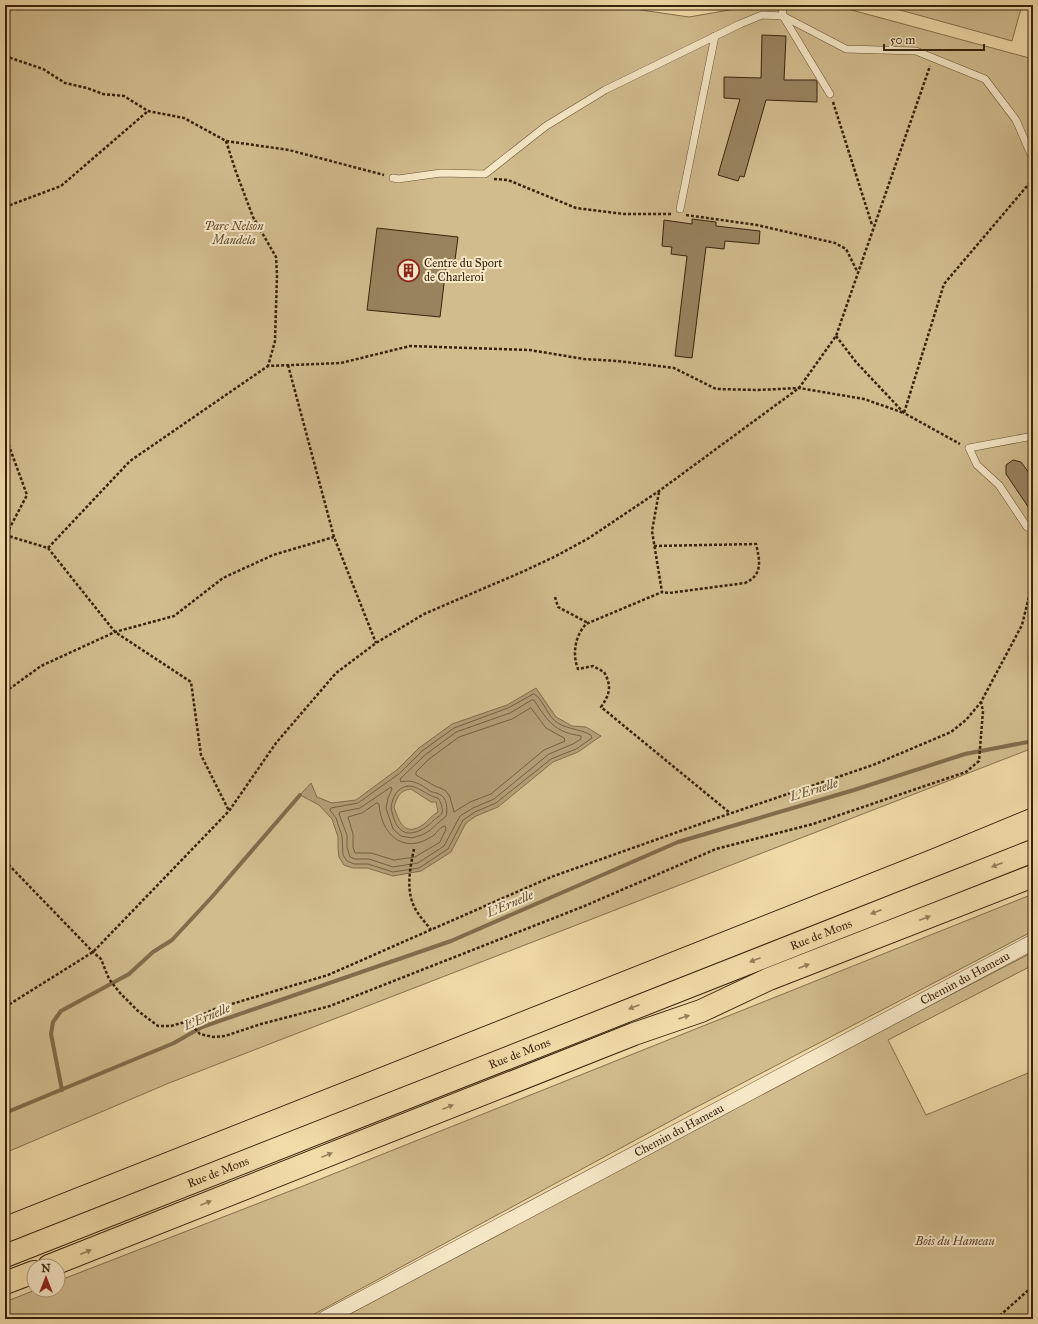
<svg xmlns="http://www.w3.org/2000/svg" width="1038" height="1324" font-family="'IM FELL Great Primer',serif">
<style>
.green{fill:#d1bc8e;stroke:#84704d}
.water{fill:#b29c74;stroke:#816c4a;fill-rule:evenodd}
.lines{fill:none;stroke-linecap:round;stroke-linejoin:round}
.shore{stroke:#746040;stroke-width:1}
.stream{stroke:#816c4a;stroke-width:4}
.building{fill:#98835e;stroke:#37230c}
.lane-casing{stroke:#665133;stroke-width:8}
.street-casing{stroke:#665133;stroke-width:16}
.highway-casing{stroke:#37230c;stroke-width:24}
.path{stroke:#37230c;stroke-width:2.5;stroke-dasharray:3 2;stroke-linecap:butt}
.lane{stroke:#f6e8c7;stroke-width:7}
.street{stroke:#f6e8c7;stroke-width:15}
.highway{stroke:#f1dba9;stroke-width:22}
.tram{stroke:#37230c;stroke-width:1}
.oneway{fill:#947f5a}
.labels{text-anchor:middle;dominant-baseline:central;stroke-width:4;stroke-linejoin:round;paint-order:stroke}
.park-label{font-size:12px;font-style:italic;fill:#5e492c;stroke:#f6e8c7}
.poi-label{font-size:12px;fill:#37230c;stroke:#f6e8c7;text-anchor:start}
.street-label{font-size:12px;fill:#37230c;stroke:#f6e8c7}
.water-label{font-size:13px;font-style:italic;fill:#624d30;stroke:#f6e8c7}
</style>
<rect width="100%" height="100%" fill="#f1dba9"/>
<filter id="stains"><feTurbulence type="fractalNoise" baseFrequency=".005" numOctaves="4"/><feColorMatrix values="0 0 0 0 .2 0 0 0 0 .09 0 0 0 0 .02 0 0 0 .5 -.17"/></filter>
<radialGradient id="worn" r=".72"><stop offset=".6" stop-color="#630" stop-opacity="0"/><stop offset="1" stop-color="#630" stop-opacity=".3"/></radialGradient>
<g class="green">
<polygon points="5,5 607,5 689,17 758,5 833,5 1033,59 1033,748 169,1083 5,1153"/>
<polygon points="882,5 1022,5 1012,41"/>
<polygon points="1033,894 1033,931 691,1110 305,1319 5,1319 5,1302 35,1290 58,1290 58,1281 303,1186"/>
<polygon points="1033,952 1033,965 888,1040 926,1115 1033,1071 1033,1319 340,1319 883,1030"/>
</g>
<path class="water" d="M536 688 556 717 572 726 586 727 601 736 578 752 553 762 498 807 476 816 466 823 451 852 421 871 393 876 367 868H353L344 865 339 857 338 848V837L332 819 319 805 300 795 311 783 317 797 332 803 356 800 398 769 419 748 452 724 507 705ZM411 789 431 802H436L438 812C432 815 429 820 424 824 405 838 399 822 394 807 397 797 400 790 411 789Z"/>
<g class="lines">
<g class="shore">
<path d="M534 694C543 699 546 712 553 719 564 730 579 728 591 735L592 738 576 749 551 759 496 803 475 812 463 820 448 849 419 868 393 872 368 864H354L347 861 343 855 342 836 336 818 330 810 331 808 358 803 400 773 422 751 454 728 508 708Z"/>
<path d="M532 700H534C548 722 555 732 581 736V739L573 744 549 754 494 799 473 808 460 816 444 846 418 863 393 867 369 859H355L350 857 347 847V835L339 814 340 812 360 808 391 787 392 789 388 798 386 808 393 829 401 836 412 838 422 835 429 831 446 816C448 809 447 797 439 794 436 792 433 793 430 791 420 784 413 779 401 782L400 779 425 755 456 732 510 713Z"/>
<polygon points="531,708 546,728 564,738 565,741 544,750 491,794 470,802 454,812 450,797 446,791 440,788 435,786 416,775 416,772 429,759 459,737 512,719"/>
<path d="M407 786C418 785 427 796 438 798 441 802 443 808 442 813 441 816 435 818 433 821 425 829 408 840 398 827 394 822 392 813 391 807 393 797 396 789 407 786Z"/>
<path d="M377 803 379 804C381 834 403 855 431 837 437 834 439 827 445 826L446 829 440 842 415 857 394 860 371 853H355L353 847V834L348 817 362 813Z"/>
</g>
<g class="stream">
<polyline points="62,1090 51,1034 53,1022 61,1011 129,974 153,952 172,940 211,898 300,795"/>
<polyline points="5,1113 174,1043 202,1027 451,941 678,842 854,790 965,754 1033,741"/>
</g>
</g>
<g class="building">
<polygon points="762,35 786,36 784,80 816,80 817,82 817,102 766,100 744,177 740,176 738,181 718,175 740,99 724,98 724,77 761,78"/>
<polygon points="692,219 716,222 716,226 760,231 759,244 725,241 724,249 706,247 692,358 675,356 687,256 671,254 672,247 662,246 664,220 692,224"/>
<polygon points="377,228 458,237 455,260 447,259 440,317 367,310"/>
<polygon points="1013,460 1021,462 1033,478 1033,514 1006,474 1006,465"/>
</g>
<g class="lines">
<defs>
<g id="lane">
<polyline points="782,5 783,16 830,94"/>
<polyline points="393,178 398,179 441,173 485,174 546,126 605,90 740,24 762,15 783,16 846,49 916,51 985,79 1016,120 1033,159"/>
<polyline points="680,209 715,36"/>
<polyline points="1027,527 999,485 977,465 969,448 1033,436"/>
</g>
<g id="street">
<path id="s1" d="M324 1319 1033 942"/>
</g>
<g id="highway">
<path id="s2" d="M5 1256 1033 851"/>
<polyline points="49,1266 634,1034 701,1011 769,979 1033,876"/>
<polyline points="5,1283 34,1272"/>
</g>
</defs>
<use href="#lane" class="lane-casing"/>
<use href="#street" class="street-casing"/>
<use href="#highway" class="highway-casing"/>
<g class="path">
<polyline points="5,56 43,69 65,83 87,88 103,94 124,96 148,111 184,118 226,141 289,150 384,175"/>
<polyline points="833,102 872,225"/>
<polyline points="226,141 236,172 253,217 276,257 277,275 275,341 268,366 341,363 410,346 530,350 584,359 618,361 674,368 716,389 758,390 799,388 864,399 904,413 944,284 1033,179"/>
<polyline points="494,179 508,180 576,208 624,214 673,214"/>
<polyline points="5,207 61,186 148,111"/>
<polyline points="686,215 757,225 835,243 846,249 857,271"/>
<polyline points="836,336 856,362 904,413 960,444"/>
<polyline points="288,365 334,537 376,643"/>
<polyline points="5,435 27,495 6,535"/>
<path d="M659 492 652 531 662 592 586 624C575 636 572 654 578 669L593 666 604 672C612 686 610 694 601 707L730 813"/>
<polyline points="5,535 48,548 130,461 268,366"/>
<polyline points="1030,537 1033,552"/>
<path d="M654 546 756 544C760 561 763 575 745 583L669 593 662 592"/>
<polyline points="48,548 115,632 191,682 201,755 229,811"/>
<polyline points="555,597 558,607 588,623"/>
<polyline points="5,692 41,666 115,632 174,616 223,578 273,555 334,537"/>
<path d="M414 849C410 868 405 892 416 910 420 917 426 923 431 930"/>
<polyline points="5,861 93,952 101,959 109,979 120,993 138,1011 158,1026 171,1026 188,1021 215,1009 328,975 551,877 717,818 873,765 951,732 966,720 981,702 1022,625 1033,580"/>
<polyline points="5,1007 93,952 229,811 276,743 336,673 376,643 424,614 522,572 556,556 589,538 659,491 799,388 836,336 930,66"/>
<polyline points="188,1021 200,1034 213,1037 225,1036 261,1024 330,1006 587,905 716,849 813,824 966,772 979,761 983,711 981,702"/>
<polyline points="996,1319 1033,1286"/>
</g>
<use href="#lane" class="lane"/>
<use href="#street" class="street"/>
<use href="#highway" class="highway"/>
<polyline class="tram" points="5,1216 929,850 1033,807"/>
</g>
<defs><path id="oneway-solid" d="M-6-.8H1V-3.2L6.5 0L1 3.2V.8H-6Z"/></defs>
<g class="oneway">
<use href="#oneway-solid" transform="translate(997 865) rotate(159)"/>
<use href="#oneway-solid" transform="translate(876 912) rotate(159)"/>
<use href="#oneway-solid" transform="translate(925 918) rotate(-21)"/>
<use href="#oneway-solid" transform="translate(755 960) rotate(159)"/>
<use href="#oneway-solid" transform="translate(804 966) rotate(-21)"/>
<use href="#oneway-solid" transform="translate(634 1007) rotate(159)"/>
<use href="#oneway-solid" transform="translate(684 1017) rotate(-19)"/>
<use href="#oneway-solid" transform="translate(448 1107) rotate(-22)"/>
<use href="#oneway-solid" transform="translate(327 1155) rotate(-22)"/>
<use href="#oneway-solid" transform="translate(206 1203) rotate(-22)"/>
<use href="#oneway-solid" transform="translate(86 1252) rotate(-22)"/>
</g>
<defs>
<symbol id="building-ring" viewBox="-11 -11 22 22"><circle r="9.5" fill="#f6e8c7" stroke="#8f2418" stroke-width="1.5"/><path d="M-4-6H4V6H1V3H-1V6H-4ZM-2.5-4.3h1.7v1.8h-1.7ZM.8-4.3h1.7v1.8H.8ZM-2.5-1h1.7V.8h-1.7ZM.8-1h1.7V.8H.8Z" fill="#8f2418"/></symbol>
</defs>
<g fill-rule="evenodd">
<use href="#building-ring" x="396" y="258" width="25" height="25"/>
</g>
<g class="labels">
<g class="park-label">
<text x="234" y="226">Parc Nelson<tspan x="234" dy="14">Mandela</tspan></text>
<text x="955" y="1241">Bois du Hameau</text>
</g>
<g class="poi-label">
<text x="424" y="263">Centre du Sport<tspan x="424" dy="14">de Charleroi</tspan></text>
</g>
<g class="street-label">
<text stroke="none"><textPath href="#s2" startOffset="877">Rue de Mons</textPath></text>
<text stroke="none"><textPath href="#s1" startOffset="726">Chemin du Hameau</textPath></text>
<text stroke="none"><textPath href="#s2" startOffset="553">Rue de Mons</textPath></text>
<text stroke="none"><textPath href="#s1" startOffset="402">Chemin du Hameau</textPath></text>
<text stroke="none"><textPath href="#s2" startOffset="229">Rue de Mons</textPath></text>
</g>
<g class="water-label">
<text transform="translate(814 790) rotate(-17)">L'Ernelle</text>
<text transform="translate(510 904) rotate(-23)">L'Ernelle</text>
<text transform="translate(207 1017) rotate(-23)">L'Ernelle</text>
</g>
</g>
<rect width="1038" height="1324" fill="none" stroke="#f1dba9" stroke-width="20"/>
<rect x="6" y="6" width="1026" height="1312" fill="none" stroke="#37230c" stroke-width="2"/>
<rect x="10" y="10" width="1018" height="1304" fill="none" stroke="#37230c"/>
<g transform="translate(46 1278)"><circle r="19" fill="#f6e8c7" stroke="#aa997c"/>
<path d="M0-3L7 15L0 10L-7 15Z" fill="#8f2418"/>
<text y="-6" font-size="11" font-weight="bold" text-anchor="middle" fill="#37230c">N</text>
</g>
<path d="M884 44v6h100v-6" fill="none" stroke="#37230c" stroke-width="2"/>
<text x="890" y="44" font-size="12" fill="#37230c" stroke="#f6e8c7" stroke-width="3" paint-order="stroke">50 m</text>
<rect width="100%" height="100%" filter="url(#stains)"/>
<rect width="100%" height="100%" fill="url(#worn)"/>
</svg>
